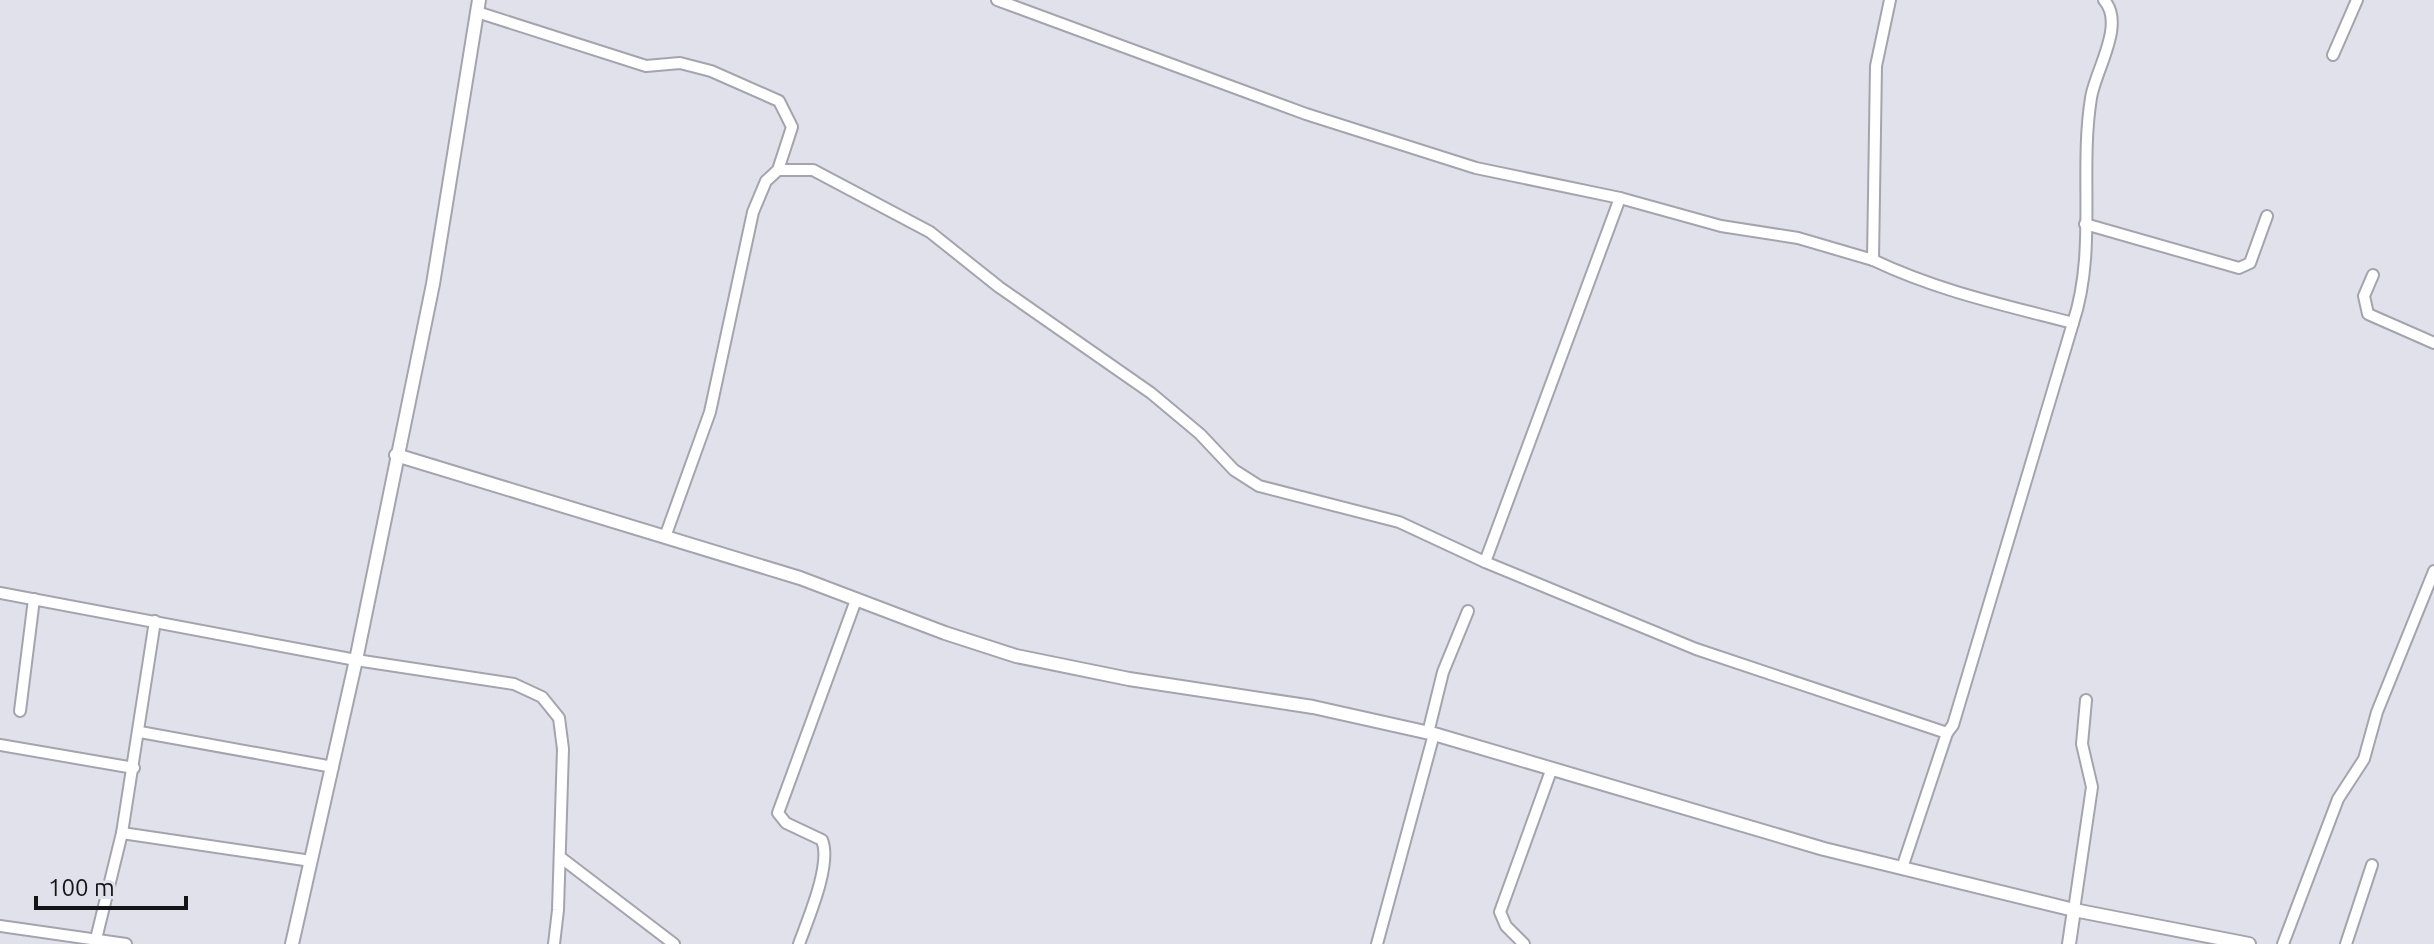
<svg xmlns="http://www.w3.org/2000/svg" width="2434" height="944" font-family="Ubuntu,sans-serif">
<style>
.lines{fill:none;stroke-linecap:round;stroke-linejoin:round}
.minor-casing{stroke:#a4a4ae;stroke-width:14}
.tertiary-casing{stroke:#a4a4ae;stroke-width:16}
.minor{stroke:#fff;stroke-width:10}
.tertiary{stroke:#fff;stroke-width:12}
</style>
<rect width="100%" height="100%" fill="#e0e1eb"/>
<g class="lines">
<defs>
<g id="minor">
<polyline points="997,0 1306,114 1476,168 1620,198 1721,226 1798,238 1873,260"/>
<polyline points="477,12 646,66 680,63 711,71 779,101 792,127 778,170"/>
<polyline points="2333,55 2357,0"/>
<polyline points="2085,224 2239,268 2250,263 2267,216"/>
<polyline points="2373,275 2364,296 2368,314 2434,343"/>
<path d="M2073 323C2097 251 2079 172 2091 98 2095 71 2126 24 2104 0"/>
<path d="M665 537 710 412 753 212 766 181 778 170H813L930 232 999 287 1151 393 1200 434 1234 470 1259 486 1399 522 1485 562 1696 649 1947 733 1953 725 2073 323C2004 305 1938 291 1873 260L1876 66 1890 0"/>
<polyline points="1485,562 1620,198"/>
<polyline points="0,593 356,660 514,684 542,697 559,718 563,749 558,910 554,944"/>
<polyline points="20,711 34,599"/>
<polyline points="140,732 333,767"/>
<polyline points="1428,733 1443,672 1468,611"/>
<polyline points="0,745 134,768"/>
<polyline points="122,833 311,861"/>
<polyline points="560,857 674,944"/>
<polyline points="1902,868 1947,733"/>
<polyline points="2074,910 2092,787 2082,744 2086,700"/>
<polyline points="0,926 126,944"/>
<polyline points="96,939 122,833 155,621"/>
<path d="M799 944C808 919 832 864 822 840L786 823 778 813 856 600"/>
<polyline points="1377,944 1434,734"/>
<polyline points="1524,944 1506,926 1500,912 1552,768"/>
<polyline points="2283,944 2338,799 2364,759 2377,712 2434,571"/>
<polyline points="2346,944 2372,865"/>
</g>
<g id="tertiary">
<polyline points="396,455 800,578 945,633 1016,656 1129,679 1313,707 1434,734 1824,849 2074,910 2249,944"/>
<polyline points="292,944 356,660 433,284 479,0"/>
<polyline points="2069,944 2074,910"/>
</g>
</defs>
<use href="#minor" class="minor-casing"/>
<use href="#tertiary" class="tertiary-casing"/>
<use href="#minor" class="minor"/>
<use href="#tertiary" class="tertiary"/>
</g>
<path d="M36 896v12h150v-12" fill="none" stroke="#141417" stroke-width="4"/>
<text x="48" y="896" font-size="24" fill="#141417" stroke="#e0e1eb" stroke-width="6" paint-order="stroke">100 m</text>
</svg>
